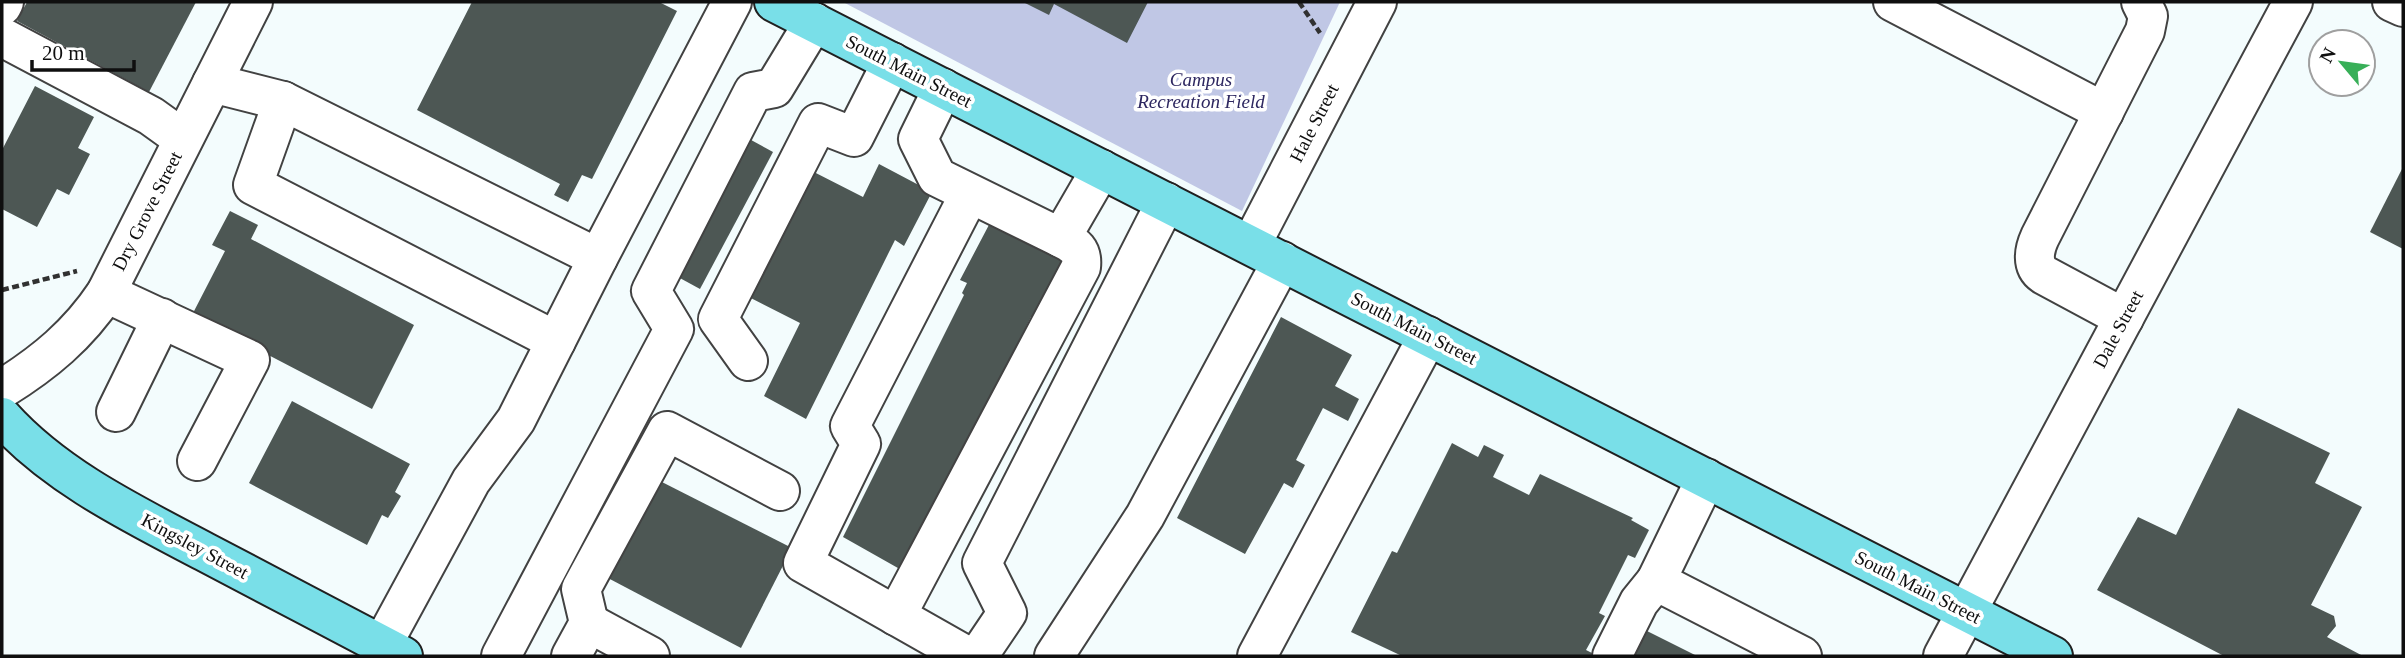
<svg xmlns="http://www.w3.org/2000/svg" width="2405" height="658" font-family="Georgia,serif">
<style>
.green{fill:#c0c7e5}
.building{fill:#4d5754}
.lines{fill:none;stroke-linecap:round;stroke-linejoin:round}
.minor-casing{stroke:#424242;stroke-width:42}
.major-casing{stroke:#202020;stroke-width:42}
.path{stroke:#313131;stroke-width:4.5;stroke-dasharray:7 3.5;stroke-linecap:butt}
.minor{stroke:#fff;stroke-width:38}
.major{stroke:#79dfe8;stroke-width:38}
.labels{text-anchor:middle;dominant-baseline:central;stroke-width:7;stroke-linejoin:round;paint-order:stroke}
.street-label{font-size:19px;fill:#0f0f0f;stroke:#fff}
.park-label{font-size:19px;font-style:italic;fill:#2d2760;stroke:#fff}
</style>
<rect width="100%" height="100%" fill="#f3fcfd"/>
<polygon class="green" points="843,2 1340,2 1242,211"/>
<g class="building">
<polygon points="27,2 196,2 149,92 17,21"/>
<polygon points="472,2 659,2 677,11 592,179 582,175 568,202 554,195 560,184 417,110"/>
<polygon points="1023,2 1148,2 1127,43 1054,4 1049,15"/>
<polygon points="35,86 94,117 78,148 90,154 69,195 57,189 37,227 2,209 2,150"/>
<polygon points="740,134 773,152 700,289 667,271"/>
<polygon points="879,164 932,192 904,246 895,240 806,419 764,396 800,323 741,293 806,168 863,197"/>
<polygon points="2403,167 2403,249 2370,232"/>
<polygon points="230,211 258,225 251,239 414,325 372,409 192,315 225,251 212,245"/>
<polygon points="991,221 1072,263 1041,321 1031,317 905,572 843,537 964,295 962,293 967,283 960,280"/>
<polygon points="1281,317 1352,355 1335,386 1359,399 1348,421 1323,408 1296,460 1305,465 1293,488 1284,483 1245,554 1177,518"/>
<polygon points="292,401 410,464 395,492 401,496 388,518 382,515 367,545 249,483"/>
<polygon points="2238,408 2330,453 2315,483 2362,507 2311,605 2334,616 2336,626 2327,637 2363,656 2224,656 2097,590 2138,517 2176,535"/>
<polygon points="1452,443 1478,457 1484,445 1504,455 1493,477 1529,495 1540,474 1633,518 1631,520 1649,530 1635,558 1628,555 1599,613 1605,616 1586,650 1592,653 1591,656 1402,656 1351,632 1392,551 1397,553"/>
<polygon points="656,479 792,548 741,648 606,577"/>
<polygon points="1641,628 1697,656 1627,656"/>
</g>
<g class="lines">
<defs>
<g id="minor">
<polyline points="1893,2 2104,112"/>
<polyline points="2392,2 2403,7"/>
<polyline points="2,6 4,2"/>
<polyline points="2,37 151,116 183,139"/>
<polyline points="212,83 283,101 598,258 732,2"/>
<polyline points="943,88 918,139 937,177 1061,238 1101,169"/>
<polyline points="283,101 253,185 556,341"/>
<polyline points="1251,245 1377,2"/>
<polyline points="106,293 250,360 197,461"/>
<path d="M2124 318 2044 275C2031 266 2034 250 2040 237L2145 31 2148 16 2141 2"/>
<polyline points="748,361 718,319 818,123 854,137 892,62"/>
<path d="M2 389C44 363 78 335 106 293L253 2"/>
<polyline points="116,412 162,318"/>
<polyline points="1706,478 1656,581 1802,656"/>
<path d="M896 616 1081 267C1083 250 1075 245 1061 238"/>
<polyline points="589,623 650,656"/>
<polyline points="382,645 471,481 516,420 598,258"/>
<polyline points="501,656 674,329 651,291 753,92 774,88 814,22"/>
<polyline points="571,656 589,623 581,589 667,431 780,491"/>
<polyline points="967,656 803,563 861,444 850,426 969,195"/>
<polyline points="978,656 1007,613 982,563 1166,202"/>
<polyline points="1054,656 1145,516 1282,261"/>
<polyline points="1257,656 1428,336"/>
<polyline points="1612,656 1639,602 1656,581"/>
<polyline points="1943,656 2293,2"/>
</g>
<g id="major">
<polyline points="774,2 2053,656"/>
<path d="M2 417C56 477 133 514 205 552 271 587 337 621 403 656"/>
</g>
</defs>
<use href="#minor" class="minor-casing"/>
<use href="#major" class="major-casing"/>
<g class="path">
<polyline points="1299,2 1320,33"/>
<polyline points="2,290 77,271"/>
</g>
<use href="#minor" class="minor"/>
<use href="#major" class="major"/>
</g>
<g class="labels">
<g class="street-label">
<text transform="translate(909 71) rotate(27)">South Main Street</text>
<text transform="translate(1314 123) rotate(-63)">Hale Street</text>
<text transform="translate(147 211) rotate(-63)">Dry Grove Street</text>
<text transform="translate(1414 328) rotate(27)">South Main Street</text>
<text transform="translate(2118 329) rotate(-62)">Dale Street</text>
<text transform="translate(195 546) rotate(28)">Kingsley Street</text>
<text transform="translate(1918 587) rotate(27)">South Main Street</text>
</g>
<g class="park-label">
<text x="1201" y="79">Campus<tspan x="1201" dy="22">Recreation Field</tspan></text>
</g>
</g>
<rect width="2405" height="658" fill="none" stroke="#0f0f0f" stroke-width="7"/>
<g transform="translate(2342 63) rotate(299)"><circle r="33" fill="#ffffff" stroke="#9f9f9f" stroke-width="2"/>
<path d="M0-5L12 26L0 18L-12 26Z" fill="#38af58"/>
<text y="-10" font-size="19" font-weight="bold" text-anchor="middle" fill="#0f0f0f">N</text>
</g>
<path d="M32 60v10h102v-10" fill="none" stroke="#0f0f0f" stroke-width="3.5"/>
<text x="42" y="60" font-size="21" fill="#0f0f0f" stroke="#ffffff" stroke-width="5" paint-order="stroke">20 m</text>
</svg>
